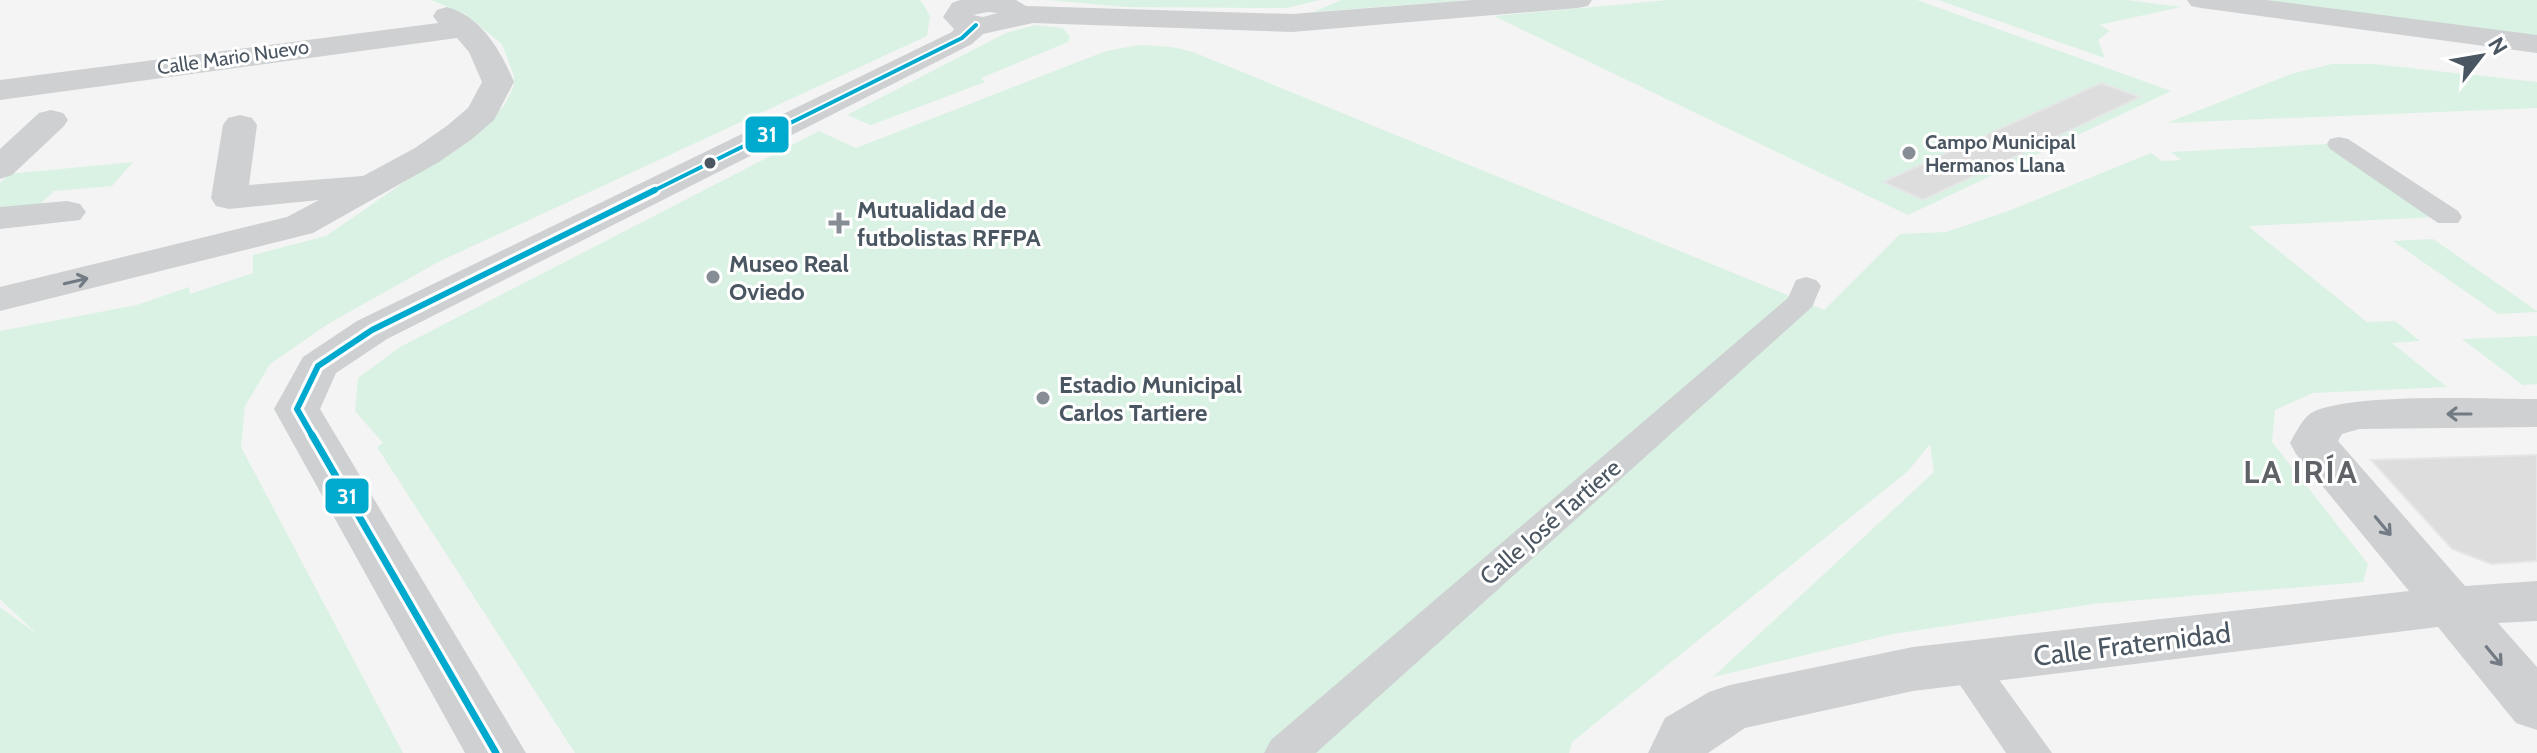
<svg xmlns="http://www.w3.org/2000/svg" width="2537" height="753" font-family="Cabin,sans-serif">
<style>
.green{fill:#d9f2e3}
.building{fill:#ddddde;stroke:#e5e6e7;stroke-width:2}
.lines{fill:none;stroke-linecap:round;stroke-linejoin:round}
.pedestrian{fill:#ced0d2;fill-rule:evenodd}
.minor{fill:#ced0d2;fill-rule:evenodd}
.bus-1-far2-casing{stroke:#fff;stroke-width:8}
.bus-1-far1-casing{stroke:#fff;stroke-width:12}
.bus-1-casing{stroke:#fff;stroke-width:13}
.bus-1-far2{stroke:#00a9ce;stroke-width:4}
.bus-1-far1{stroke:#00a9ce;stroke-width:6}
.bus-1{stroke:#00a9ce;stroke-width:7}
.oneway{stroke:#727b83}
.poi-dot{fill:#868d94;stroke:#fff;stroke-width:3}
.bus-dot{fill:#4a5661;stroke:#fff;stroke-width:3}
.labels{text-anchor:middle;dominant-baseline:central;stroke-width:6;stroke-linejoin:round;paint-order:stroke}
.far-street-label{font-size:20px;fill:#4a5661;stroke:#fff}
.far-poi-label{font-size:20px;font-weight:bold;fill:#4a5661;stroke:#fff;text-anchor:start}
.poi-label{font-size:24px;font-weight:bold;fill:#4a5661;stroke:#fff;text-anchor:start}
.street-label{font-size:24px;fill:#4a5661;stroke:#fff}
.near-street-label{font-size:28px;fill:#4a5661;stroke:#fff}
.district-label{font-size:32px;font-weight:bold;letter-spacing:2px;fill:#5f6368;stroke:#fff}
.line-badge{stroke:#fff;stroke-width:3}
.badge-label{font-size:22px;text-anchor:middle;font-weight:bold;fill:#fff}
</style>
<rect width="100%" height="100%" fill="#f4f4f4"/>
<g class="green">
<polygon points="431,0 918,0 922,2 930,16 927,36 438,262 328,324 270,364 245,406 241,447 403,753 0,753 0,607 38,635 0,599 0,331 137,305 189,287 190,294 253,273 253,255 326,236 467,139 504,106 514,86 514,76 502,44 465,14"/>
<polygon points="1048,0 1320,0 1287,8 1125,7"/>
<polygon points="1342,0 1467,0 1313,12"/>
<polygon points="1669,0 1917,0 2171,91 1908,215 1494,16"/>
<polygon points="1938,0 2126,0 2181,7 2099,25 2110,31 2098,40 2105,58"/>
<polygon points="2256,0 2537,0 2537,37"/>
<polygon points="1036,25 1063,28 1070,37 1068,42 981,78 985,82 871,125 847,115 1006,33"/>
<polygon points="1139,45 1172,47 1193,52 1824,310 1900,234 1946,232 2011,210 2151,153 2162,161 2181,160 2171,152 2327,144 2435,217 2248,226 2367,322 2395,321 2420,341 2392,343 2447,387 2313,393 2275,410 2272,442 2368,564 2363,582 2093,604 1893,634 1713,677 1934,472 1930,444 1908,471 1572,742 1569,753 575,753 377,447 383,443 355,411 358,378 400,347 819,131 856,148 1106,51"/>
<polygon points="2332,64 2373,64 2537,82 2537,108 2167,123 2291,74"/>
<polygon points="133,162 112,186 54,191 35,209 0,211 0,183 9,174"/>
<polygon points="2433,239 2537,311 2537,312 2498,314 2393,241"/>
<polygon points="2537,336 2537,384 2523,385 2462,339"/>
</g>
<g class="building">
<polygon points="2101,83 2140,97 1923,200 1883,182"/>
<polygon points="2537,455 2537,561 2491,564 2452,549 2371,460"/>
</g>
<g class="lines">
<g class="pedestrian">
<polygon points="2339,137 2348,139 2458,211 2462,217 2458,223 2438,223 2330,149 2327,144 2330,139"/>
<polygon points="1806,277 1816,280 1821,286 1812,307 1316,753 1264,753 1271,740 1788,298 1796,280"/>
<polygon points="1965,647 1979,652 2052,753 2006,753 1945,663 1951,652"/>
</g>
<g class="minor">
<path d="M1016 0 1026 6 1292 14 1472 0H1592L1588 6 1578 8 1292 32 1033 23 983 34 972 44 387 339 336 373 320 409 526 753H465L274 409 303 357 357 321 952 32 954 29 943 17 952 3 960 0ZM988 12 998 13 983 17 973 15Z"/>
<polygon points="2187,0 2266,0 2537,35 2537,53 2201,8 2191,6"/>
<path d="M447 7C481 16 501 51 514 82L494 120 472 139 439 162 313 233 0 311V287L287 217 319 200 229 209 216 206 211 198 223 125 228 118 240 115 252 118 257 125 249 185 363 176 415 148 448 125 468 108 482 82 469 52 457 38 0 100V80L438 23 433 16 437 10Z"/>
<polygon points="51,110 63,113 68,120 63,127 12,175 0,179 0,149 39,113"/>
<polygon points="67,201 80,204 86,212 80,220 0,229 0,207"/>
<path d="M2537 399V427L2359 429 2342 434 2338 441 2465 586 2537 581V621L2498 623 2537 667V730L2516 723 2438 627 1913 691 1745 728 1708 753H1648L1665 718 1709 692 1730 685 1913 647 2409 591 2296 454 2290 443C2295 434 2302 419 2311 413 2348 392 2489 399 2537 399Z"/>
</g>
<defs>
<polyline id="bus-1-far2" points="651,192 962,38 976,25"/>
<polyline id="bus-1-far1" points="313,437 297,409 318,366 372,330 655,190"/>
<polyline id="bus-1" points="312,435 496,753"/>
</defs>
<use href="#bus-1-far2" class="bus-1-far2-casing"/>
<use href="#bus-1-far1" class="bus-1-far1-casing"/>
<use href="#bus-1" class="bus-1-casing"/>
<use href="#bus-1-far2" class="bus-1-far2"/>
<use href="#bus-1-far1" class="bus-1-far1"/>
<use href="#bus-1" class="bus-1"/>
</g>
<defs><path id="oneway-shaft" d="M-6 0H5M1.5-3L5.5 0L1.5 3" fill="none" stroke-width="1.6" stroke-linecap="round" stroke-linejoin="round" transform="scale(2)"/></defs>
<g class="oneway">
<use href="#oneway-shaft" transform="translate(76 281) rotate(-13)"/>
<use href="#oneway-shaft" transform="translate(2459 414) rotate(180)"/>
<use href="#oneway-shaft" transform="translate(2383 526) rotate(50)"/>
<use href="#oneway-shaft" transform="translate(2494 656) rotate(50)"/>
</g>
<g class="poi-dot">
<circle cx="1909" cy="153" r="8"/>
<path d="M835 211h8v8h8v8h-8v8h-8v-8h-8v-8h8z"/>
<circle cx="713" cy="277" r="8"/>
<circle cx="1043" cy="398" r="8"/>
</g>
<circle class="bus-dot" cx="710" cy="163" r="7"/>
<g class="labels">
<g class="far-street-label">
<text transform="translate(233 57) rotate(-8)">Calle Mario Nuevo</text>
</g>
<g class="far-poi-label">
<text x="1925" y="142">Campo Municipal<tspan x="1925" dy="23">Hermanos Llana</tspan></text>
</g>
<g class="poi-label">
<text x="857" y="209">Mutualidad de<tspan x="857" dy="28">futbolistas RFFPA</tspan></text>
<text x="729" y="263">Museo Real<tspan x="729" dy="28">Oviedo</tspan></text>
<text x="1059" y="384">Estadio Municipal<tspan x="1059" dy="28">Carlos Tartiere</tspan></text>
</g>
<g class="street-label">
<text transform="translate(1550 522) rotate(-41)">Calle José Tartiere</text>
</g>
<g class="near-street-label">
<text transform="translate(2132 644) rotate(-7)">Calle Fraternidad</text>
</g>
<g class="district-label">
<text x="2301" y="471">LA IRÍA</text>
</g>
</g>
<g class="line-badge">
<rect x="744" y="115" width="46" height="39" rx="8" fill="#00a9ce"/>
<rect x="324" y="477" width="46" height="38" rx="8" fill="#00a9ce"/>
</g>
<g class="badge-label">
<text x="767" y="142">31</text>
<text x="347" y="504">31</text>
</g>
<g transform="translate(2481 56) rotate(59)" stroke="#ffffff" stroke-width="6" paint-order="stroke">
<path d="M0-6L14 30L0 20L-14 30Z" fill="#4a5661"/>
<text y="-12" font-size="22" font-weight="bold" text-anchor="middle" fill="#4a5661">N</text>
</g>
</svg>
